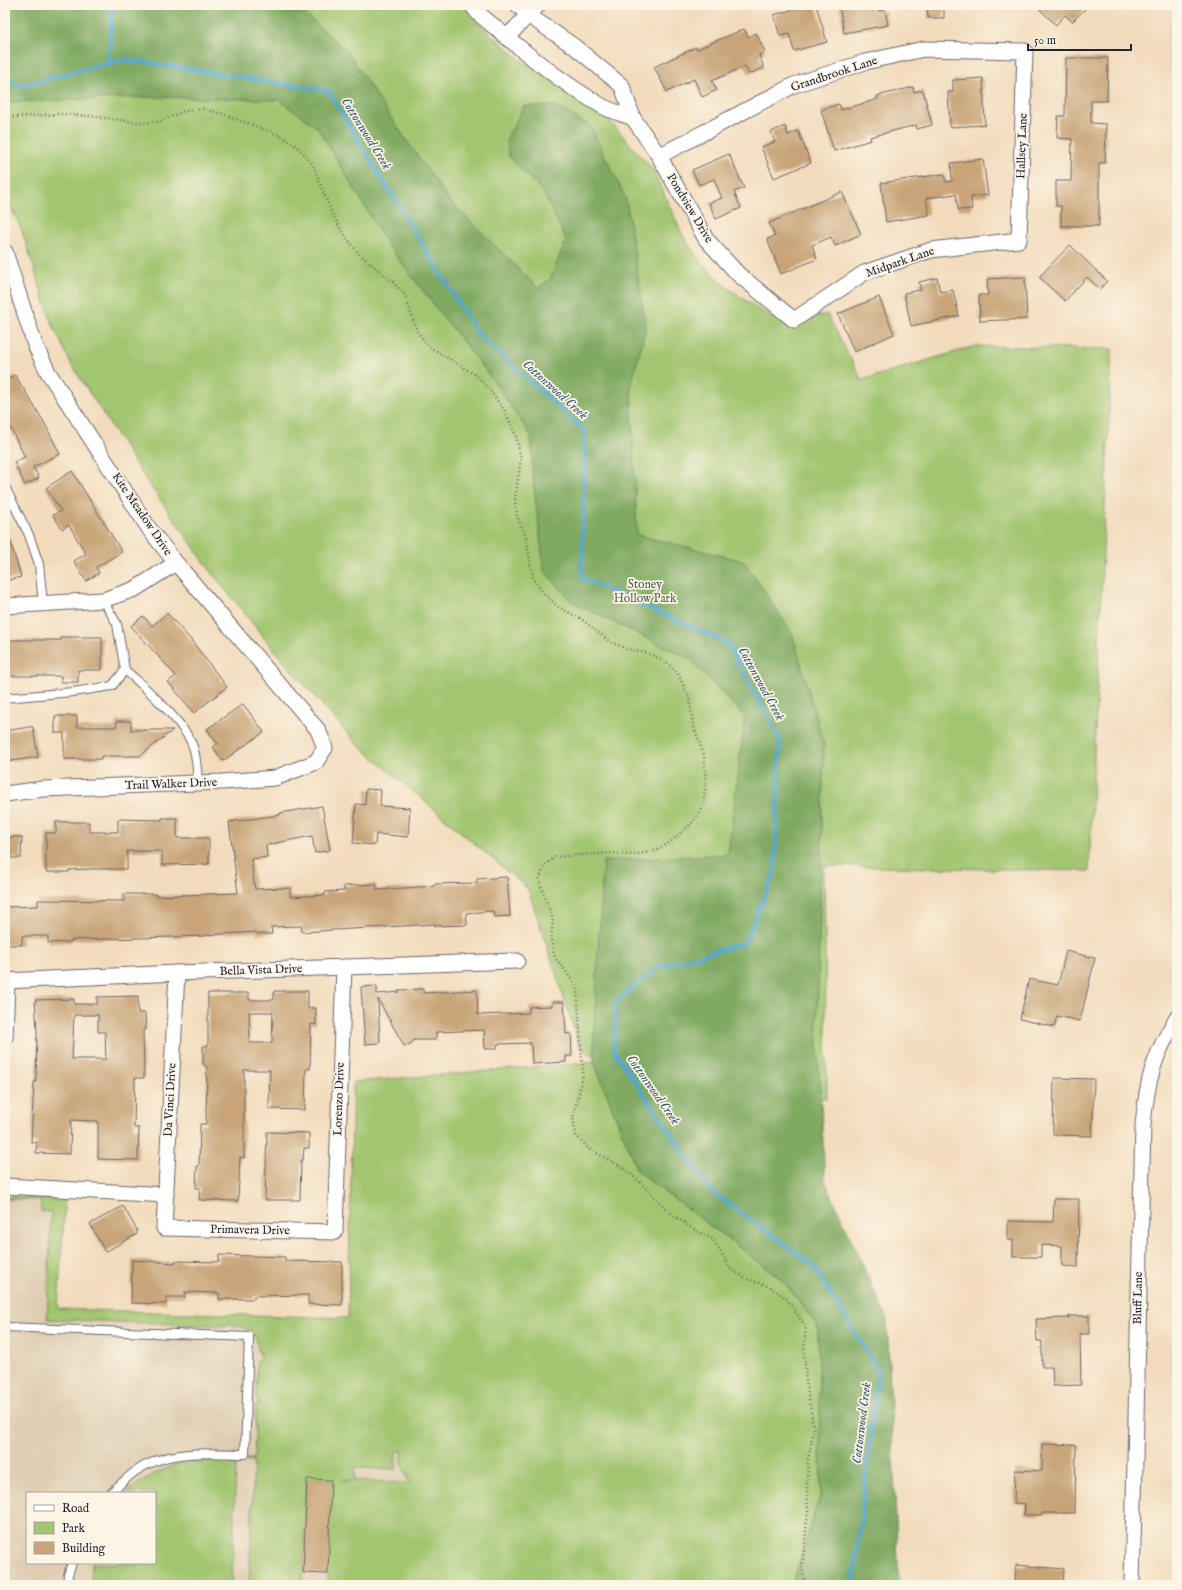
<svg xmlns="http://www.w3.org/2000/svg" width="1182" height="1590" font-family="'IM FELL English',serif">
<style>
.built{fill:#dfcdb2;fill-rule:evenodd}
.green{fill:#a1c56f;stroke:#627455;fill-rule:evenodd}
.forest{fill:#80aa62;stroke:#51664e}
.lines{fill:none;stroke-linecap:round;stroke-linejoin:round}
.stream{stroke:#54a7cf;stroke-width:4}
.building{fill:#c8a478;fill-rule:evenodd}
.service-casing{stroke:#6b6368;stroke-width:10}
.minor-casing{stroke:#6b6368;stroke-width:17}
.path{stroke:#6b6368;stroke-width:2.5;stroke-dasharray:1 3;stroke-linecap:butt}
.service{stroke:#fff;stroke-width:8}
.minor{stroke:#fff;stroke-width:15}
.labels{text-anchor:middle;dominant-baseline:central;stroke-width:3.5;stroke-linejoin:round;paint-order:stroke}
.street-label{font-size:12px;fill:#22223b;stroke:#fcf5e5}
.park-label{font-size:12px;fill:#4e5b4d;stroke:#fcf5e5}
.water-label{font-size:13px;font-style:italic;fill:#365776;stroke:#fcf5e5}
</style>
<rect width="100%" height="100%" fill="#fcf5e5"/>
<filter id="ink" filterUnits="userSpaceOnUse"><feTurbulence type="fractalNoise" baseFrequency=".025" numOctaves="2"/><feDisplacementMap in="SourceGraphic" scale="8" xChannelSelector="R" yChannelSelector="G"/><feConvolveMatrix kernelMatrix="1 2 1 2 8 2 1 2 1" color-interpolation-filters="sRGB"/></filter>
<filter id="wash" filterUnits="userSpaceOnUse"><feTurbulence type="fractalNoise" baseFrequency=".012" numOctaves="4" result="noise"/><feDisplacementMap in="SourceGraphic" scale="16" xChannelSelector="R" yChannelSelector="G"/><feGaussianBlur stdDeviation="0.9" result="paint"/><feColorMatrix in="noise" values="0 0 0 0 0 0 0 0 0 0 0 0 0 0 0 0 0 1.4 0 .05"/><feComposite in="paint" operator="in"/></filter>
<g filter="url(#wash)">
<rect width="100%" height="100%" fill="#f2dbbc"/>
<path class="built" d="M594 1062 638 1172 792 1585H5V1196L65 1199 58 1309 348 1318 353 1082ZM27 1493H155V1563H27Z"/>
<g class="green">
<polygon points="5,5 464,5 479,24 521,60 600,110 653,170 683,236 702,263 728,288 763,312 789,323 827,314 862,380 975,346 1112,349 1089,871 824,866 827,1098 646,1097 580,1047 528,889 357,744 279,656 215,577 144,477 71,364 51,321 22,231 5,195"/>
<path d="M594 1062 638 1172 782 1279 818 1326 821 1493 792 1585H327L331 1480 307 1479 303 1585H249L254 1461 236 1460 232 1585H91L92 1563H155V1493H126C170 1457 200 1460 254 1459L256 1406H258V1399H256L257 1361H259L260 1352H258C258 1335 251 1327 234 1326V1324H227V1326L47 1319 51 1212 41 1211 40 1200 5 1199V1196L65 1199 58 1309 348 1318 353 1082ZM396 1451H402V1462L409 1483 343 1480H355V1468L396 1469Z"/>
</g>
<polygon class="forest" points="5,5 234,5 305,14 347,51 393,121 448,199 538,288 551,278 566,240 543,192 509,157 506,140 524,106 555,106 590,126 626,199 646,327 631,385 637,535 744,561 792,633 824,744 817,1028 825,1181 887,1319 899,1585 792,1585 821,1493 818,1326 782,1279 638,1172 594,1062 594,1027 603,861 728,854 745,717 690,659 572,602 544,570 533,479 531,436 493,380 389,247 318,128 279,100 153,97 5,102"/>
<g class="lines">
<g class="stream">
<polyline points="109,63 112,5"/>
<polyline points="5,73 19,86 125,59 328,91 477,333 585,431 582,578 727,643 780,739 775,871 745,943 658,967 616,1002 614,1051 711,1191 812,1264 878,1370 853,1585"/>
</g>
</g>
<g id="blocks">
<g class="building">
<polygon points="808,5 816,5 827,42 794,51 789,34 780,36 774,15"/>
<polygon points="839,5 878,5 879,11 885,10 888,25 844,33"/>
<polygon points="927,5 944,5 944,18 928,18"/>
<polygon points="1035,5 1089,5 1072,22 1065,15 1056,25"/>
<polygon points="744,29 748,37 756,33 765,52 759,55 764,68 749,74 745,66 712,81 717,90 702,97 694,79 667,92 654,67 696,47 697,49"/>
<polygon points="1066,58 1108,58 1107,101 1091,101 1091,123 1106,124 1105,163 1099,163 1099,226 1061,226 1061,206 1056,206 1056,181 1071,181 1072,139 1057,138 1058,116 1065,116"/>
<polygon points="983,78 985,125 950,127 948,92 953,92 953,80"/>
<polygon points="913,87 914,92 923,90 932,125 917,129 916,125 870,137 871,140 834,151 821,110 839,104 841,110 878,99 877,96"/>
<polygon points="785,126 788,135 798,131 811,163 774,178 761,147 775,142 771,132"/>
<polygon points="729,154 744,188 734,192 741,208 716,219 709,203 722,198 714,179 699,185 692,170"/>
<polygon points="983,159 988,195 971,197 972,209 958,210 956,194 926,198 929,215 886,222 881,183 944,174 946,182 952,181 951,163"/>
<polygon points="842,192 861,234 835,246 831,237 812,245 817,259 781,274 767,239 775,236 769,223"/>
<polygon points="1070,245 1107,281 1100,289 1087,277 1065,301 1039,277"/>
<polygon points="1025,277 1027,319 980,321 979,295 988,295 987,279"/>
<polygon points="937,278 940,292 953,290 959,316 911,326 904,293 921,290 919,282"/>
<polygon points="879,297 894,334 854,352 838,314"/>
<polygon points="15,375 44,422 60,454 33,467 39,478 25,485 14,462 25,457 10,427 5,430 5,381"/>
<polygon points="72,471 122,552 96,567 99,573 86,581 74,561 86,554 69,525 62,529 53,515 61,511 46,488"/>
<polygon points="5,533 8,533 21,577 5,581"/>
<polygon points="167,613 191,640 227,687 194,713 168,682 176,676 131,626 143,616 152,626"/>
<polygon points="61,637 102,637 102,670 78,670 78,682 61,682 61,676 5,676 5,640 61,640"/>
<polygon points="243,704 264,732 223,761 213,747 218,744 207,729"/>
<polygon points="55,716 77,716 77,727 116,727 117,721 131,721 131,730 173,730 140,756 101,756 101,759 64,759 64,733 55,733"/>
<polygon points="29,727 33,727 38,757 5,762 5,731"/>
<polygon points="366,789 381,790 380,806 410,808 408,837 376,834 375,845 353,843 356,804 365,805"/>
<polygon points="322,806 330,850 315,853 312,836 266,845 267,857 251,859 255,889 290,888 290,897 325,895 325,892 344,891 344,886 376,884 377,890 434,886 434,884 477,883 477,879 507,877 510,916 494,917 493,911 466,913 467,925 435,926 435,924 302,932 301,926 271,927 272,934 257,934 256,932 206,935 206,936 71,940 71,942 48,943 48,936 22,936 22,945 7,945 5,942 5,907 38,906 38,900 124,901 124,894 156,894 156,896 238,893 229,822 280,815 280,813"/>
<polygon points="162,818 177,818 177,838 209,838 209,864 162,865 162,851 127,851 127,869 89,869 69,870 69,872 46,872 46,833 56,833 56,822 89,822 89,832 118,832 118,819 162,820"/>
<polygon points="5,837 22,837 21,858 5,858"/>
<polygon points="1066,951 1095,958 1080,1021 1057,1016 1054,1027 1020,1019 1029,979 1058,985"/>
<polygon points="377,986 377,994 399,992 399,990 423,989 423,993 477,990 478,1015 529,1013 529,1007 552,1006 552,1002 564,1002 566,1034 571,1033 572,1056 566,1056 566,1062 532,1064 531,1043 497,1044 497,1049 485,1049 484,1030 436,1032 436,1040 414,1040 410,1045 404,1046 378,999 380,1043 365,1044 361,987"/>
<path d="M274 991H308V1008H316V1025L311 1024 310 1069H306L305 1110 269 1109 270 1070H244V1158L240 1157 238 1201 199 1200 200 1188H196L197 1166H199L200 1124H206L207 1067 203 1063V1046H208V993H249V1000H274ZM249 1012H273L272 1043H250Z"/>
<path d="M138 996V1013H145L146 1030H143L144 1078H135L134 1128H139L138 1160 98 1159V1121H92L71 1120 70 1154 36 1153 37 1142H31L34 1082H36L37 1029 35 1000 74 999V1004H97V997ZM74 1015H98V1032H105L106 1059H72Z"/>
<polygon points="1054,1078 1094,1079 1092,1136 1053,1135"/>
<polygon points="267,1132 309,1133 309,1148 304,1148 303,1160 301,1160 300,1200 265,1200"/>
<polygon points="1054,1199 1079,1199 1078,1267 1062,1266 1062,1246 1041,1245 1041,1257 1013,1257 1013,1240 1008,1240 1008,1221 1053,1222"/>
<polygon points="123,1206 137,1230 137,1234 105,1252 90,1224"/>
<polygon points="219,1255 285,1257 285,1261 342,1262 342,1305 308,1304 308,1295 254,1296 254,1299 219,1299 219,1293 185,1292 185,1297 166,1297 166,1304 131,1303 132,1260 175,1263 175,1261 219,1262"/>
<polygon points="1069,1316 1089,1316 1089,1334 1080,1334 1081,1385 1053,1386 1052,1367 1042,1367 1042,1341 1037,1341 1036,1319 1069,1318"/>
<polygon points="1042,1444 1076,1445 1075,1513 1042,1513 1042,1515 1024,1515 1025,1504 1014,1503 1015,1470 1042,1471"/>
<polygon points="307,1479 331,1480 328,1574 303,1573"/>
<polygon points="1016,1565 1064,1569 1063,1585 1015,1585"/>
</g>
</g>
</g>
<g filter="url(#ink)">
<use href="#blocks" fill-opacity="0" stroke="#6b6368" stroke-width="1"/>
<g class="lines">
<defs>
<g id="service">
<polyline points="5,487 29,535 39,564 43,604"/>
<path d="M125 670C145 687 182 721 192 744 197 755 197 771 198 783"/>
<polyline points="5,698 73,692 112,686 125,670 117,624 103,600"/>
<path d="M5 1327 249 1337 245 1454C209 1453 168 1449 136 1471 127 1477 119 1486 110 1493"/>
<polyline points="67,1585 68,1575 72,1563"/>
</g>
<g id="minor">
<path d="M472 5 478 13C517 46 557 80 602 106 611 111 623 114 633 118"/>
<polyline points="518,5 528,15 575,47 622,86 633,118 659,156 706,239 738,274 794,320 864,273 931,250 1019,240 1025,51 924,49 865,62 794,85 659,156"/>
<polyline points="507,37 538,5"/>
<polyline points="5,252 35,345 48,372 150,530 176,563 318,730 325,748 316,762 275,778 222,782 43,789 5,794"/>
<polyline points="5,606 103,600 135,589 176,563"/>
<polyline points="177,973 164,1228 335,1232 344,967"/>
<polyline points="5,981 177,973 517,961"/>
<polyline points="5,1038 7,981"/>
<polyline points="5,1186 166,1195"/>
<path d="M1132 1585 1143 1125C1147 1081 1153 1056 1177 1018"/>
</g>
</defs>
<use href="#service" class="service-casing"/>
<use href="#minor" class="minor-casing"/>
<polyline class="path" points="5,118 59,114 90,116 142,123 161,121 184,111 203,109 223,114 279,135 299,148 313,165 332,214 344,234 359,254 392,281 405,295 417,331 428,346 476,375 489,389 506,413 516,436 521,458 515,500 517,516 526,538 533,578 543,593 558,607 580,618 609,641 626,649 647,653 665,661 678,674 689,697 693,724 704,756 706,783 703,805 694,821 673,840 656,851 633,855 609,853 555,857 544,866 539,880 553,920 551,940 555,958 568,974 577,989 583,1074 573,1119 576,1135 589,1149 624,1168 644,1186 669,1212 696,1231 713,1239 731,1269 747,1279 770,1287 786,1298 806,1327 804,1350 806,1383 814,1429 808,1459 807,1483 808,1512 802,1568 805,1585"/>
<use href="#service" class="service"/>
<use href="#minor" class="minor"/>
</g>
</g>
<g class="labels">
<g class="street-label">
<text transform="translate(834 74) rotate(-18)">Grandbrook Lane</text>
<text transform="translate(1022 146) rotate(-88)">Hallsey Lane</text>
<text transform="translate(690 208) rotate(59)">Pondview Drive</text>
<text transform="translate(900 262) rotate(-19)">Midpark Lane</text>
<text transform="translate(142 514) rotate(56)">Kite Meadow Drive</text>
<text transform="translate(171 784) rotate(-2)">Trail Walker Drive</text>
<text transform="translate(261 970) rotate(-2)">Bella Vista Drive</text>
<text transform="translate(339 1099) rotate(-88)">Lorenzo Drive</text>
<text transform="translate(170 1100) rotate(-87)">Da Vinci Drive</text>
<text transform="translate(250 1230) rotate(1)">Primavera Drive</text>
<text transform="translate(1138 1298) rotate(-89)">Bluff Lane</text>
</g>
<g class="park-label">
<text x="645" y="584">Stoney<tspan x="645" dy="14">Hollow Park</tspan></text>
</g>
<g class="water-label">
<text transform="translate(366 134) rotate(58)">Cottonwood Creek</text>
<text transform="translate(555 390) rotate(42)">Cottonwood Creek</text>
<text transform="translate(761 684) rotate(61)">Cottonwood Creek</text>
<text transform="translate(653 1090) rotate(55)">Cottonwood Creek</text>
<text transform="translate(862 1423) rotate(-83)">Cottonwood Creek</text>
</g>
</g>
<rect width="1182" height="1590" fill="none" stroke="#fcf5e5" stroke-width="20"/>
<rect x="26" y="1492" width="130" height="72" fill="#fcf5e5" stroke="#a5a1a1"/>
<rect x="34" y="1505" width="20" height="6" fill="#ffffff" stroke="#a5a1a1"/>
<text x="62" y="1512" font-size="12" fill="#22223b">Road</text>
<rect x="34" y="1522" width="20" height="12" fill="#a1c56f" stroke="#a5a1a1"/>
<text x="62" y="1532" font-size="12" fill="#22223b">Park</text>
<rect x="34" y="1542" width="20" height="12" fill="#c8a478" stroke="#a5a1a1"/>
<text x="62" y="1552" font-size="12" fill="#22223b">Building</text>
<path d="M1028 44v6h103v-6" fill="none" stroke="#22223b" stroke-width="2"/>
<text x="1034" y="44" font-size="12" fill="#22223b" stroke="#fcf5e5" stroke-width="3" paint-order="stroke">50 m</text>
</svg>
